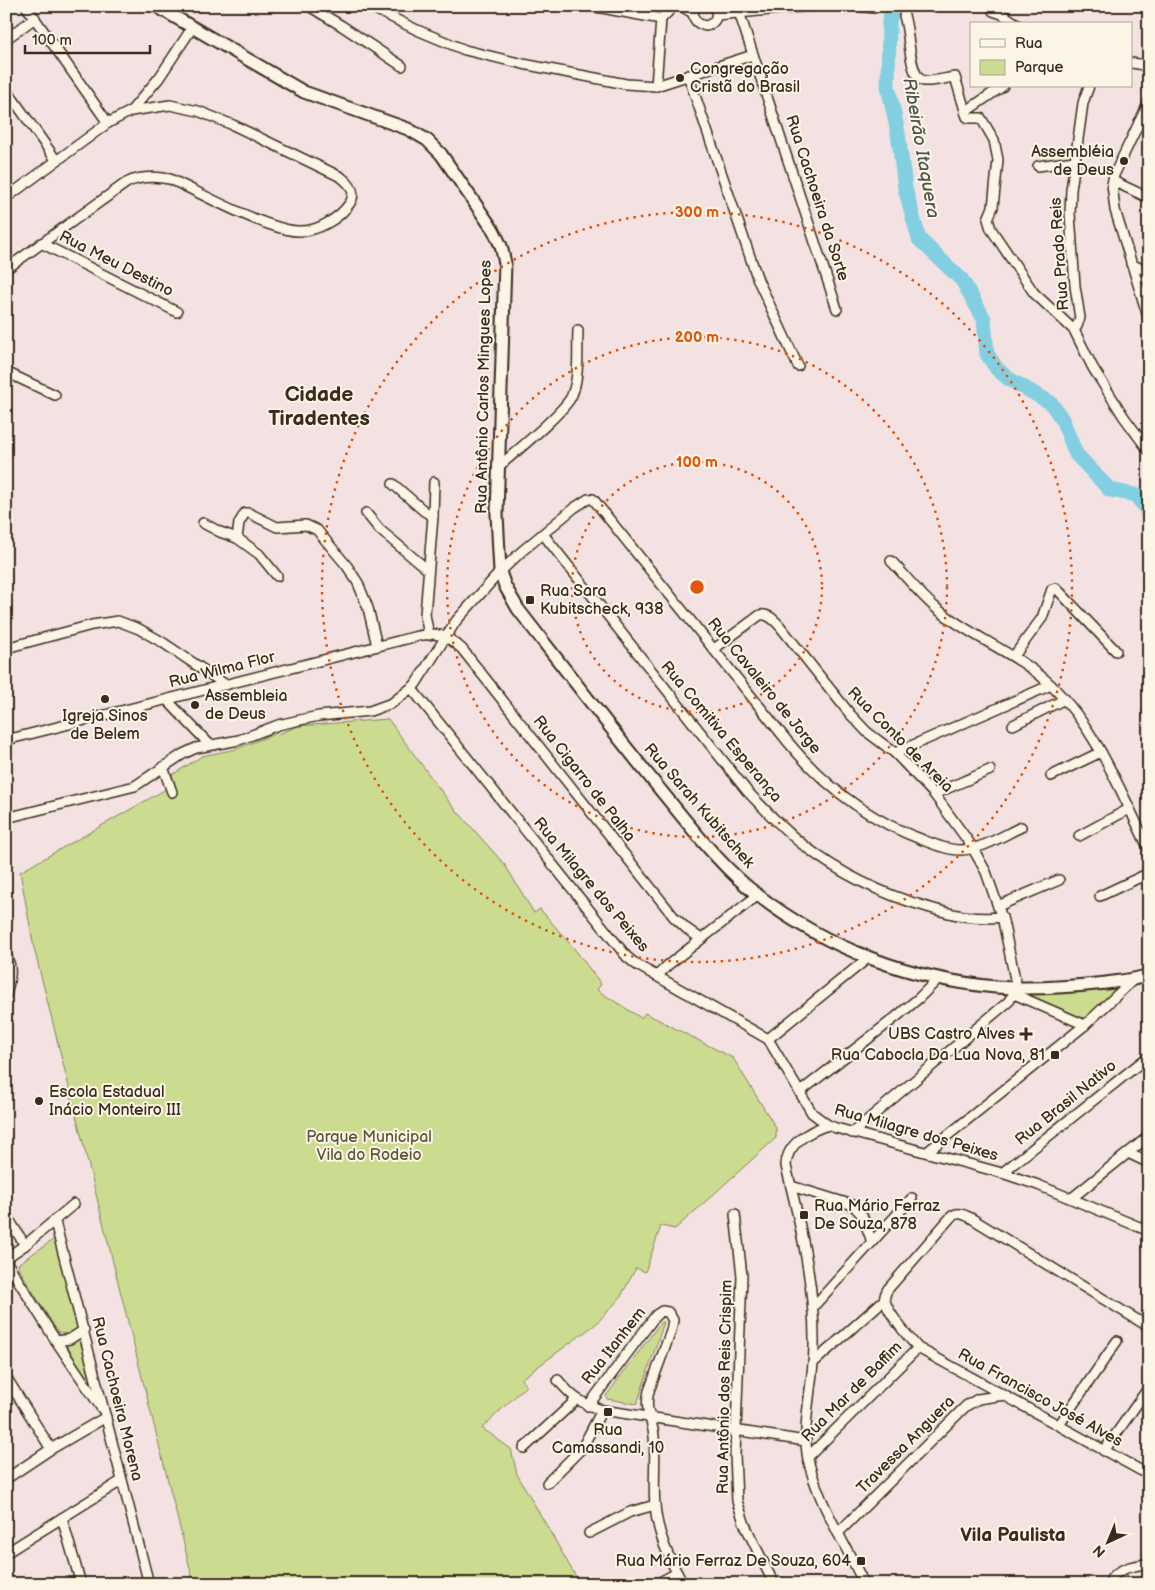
<svg xmlns="http://www.w3.org/2000/svg" width="1155" height="1590" font-family="'Balsamiq Sans',sans-serif">
<style>
.green{fill:#cbdc91;stroke:#838358}
.lines{fill:none;stroke-linecap:round;stroke-linejoin:round}
.river{stroke:#82cfe1;stroke-width:15}
.minor-casing{stroke:#3b2a1e;stroke-width:12}
.tertiary-casing{stroke:#3b2a1e;stroke-width:15}
.minor{stroke:#fcf5e5;stroke-width:9}
.tertiary{stroke:#fcf5e5;stroke-width:11}
.ring{fill:none;stroke:#df570d;stroke-width:2.5;stroke-dasharray:2.5 5}
.poi-dot{fill:#3b2a1e;stroke:#fcf5e5;stroke-width:2}
.labels{text-anchor:middle;dominant-baseline:central;stroke-width:4;stroke-linejoin:round;paint-order:stroke}
.poi-label{font-size:16px;fill:#3b2a1e;stroke:#fcf5e5;text-anchor:start}
.street-label{font-size:16px;fill:#3b2a1e;stroke:#fcf5e5}
.park-label{font-size:16px;fill:#5f563b;stroke:#fcf5e5}
.water-label{font-size:18px;font-style:italic;fill:#4d534f;stroke:#fcf5e5}
.quarter-label{font-size:19px;font-weight:bold;fill:#3b2a1e;stroke:#fcf5e5}
.district-label{font-size:21px;font-weight:bold;fill:#3b2a1e;stroke:#fcf5e5}
.centre{fill:#df570d;stroke:#fcf5e5;stroke-width:2.5}
.ring-label{font-size:15px;text-anchor:middle;font-weight:bold;fill:#df570d;stroke:#fcf5e5;stroke-width:4;stroke-linejoin:round;paint-order:stroke}
</style>
<rect width="100%" height="100%" fill="#f4e2e3"/>
<filter id="ink" filterUnits="userSpaceOnUse"><feTurbulence type="fractalNoise" baseFrequency=".02" numOctaves="2"/><feDisplacementMap in="SourceGraphic" scale="10" xChannelSelector="R" yChannelSelector="G"/><feConvolveMatrix kernelMatrix="1 2 1 2 8 2 1 2 1" color-interpolation-filters="sRGB"/></filter>
<g filter="url(#ink)">
<g class="green">
<polygon points="388,719 450,803 505,865 534,913 540,909 577,952 601,984 597,990 641,1018 645,1013 733,1058 776,1128 776,1138 675,1229 661,1226 645,1272 636,1268 620,1298 596,1324 521,1379 526,1386 482,1428 511,1449 517,1474 580,1584 194,1584 34,948 20,872 175,784 172,775 202,756 236,749 277,733 278,734 299,726"/>
<polygon points="1121,986 1084,1020 1020,995"/>
<polygon points="56,1238 80,1327 66,1335 57,1331 18,1267 19,1263"/>
<polygon points="661,1322 664,1322 637,1404 607,1399 606,1396"/>
<polygon points="83,1336 95,1380 90,1382 65,1343"/>
</g>
<g class="lines">
<polyline class="river" points="893,6 889,22 888,86 898,133 905,188 919,239 962,280 984,319 987,354 997,369 1009,379 1051,403 1062,419 1076,454 1110,490 1135,495 1146,508 1149,524"/>
<defs>
<g id="minor">
<polyline points="26,6 108,123"/>
<polyline points="309,6 342,26 402,66"/>
<polyline points="369,6 417,30 465,50 523,64 626,84 656,86 753,55"/>
<polyline points="591,6 661,19"/>
<polyline points="681,6 693,13"/>
<path d="M696 6C690 16 695 24 706 26 716 23 719 15 714 6"/>
<polyline points="858,6 874,8"/>
<polyline points="993,11 1002,14 1017,24"/>
<polyline points="739,12 837,309"/>
<polyline points="717,15 813,6"/>
<path d="M904 16C910 31 908 78 924 81 933 82 946 78 955 77L967 117 969 118H981L994 140 998 160 993 207 988 219 991 229 1034 293 1074 330 1093 368 1124 417 1149 451"/>
<polyline points="6,39 35,18"/>
<polyline points="1131,63 1139,64 1149,68"/>
<polyline points="688,75 758,280 798,366"/>
<polyline points="656,86 661,19 674,6"/>
<polyline points="6,89 56,160"/>
<polyline points="1149,102 1114,175 1112,184 1115,210 1149,320"/>
<polyline points="965,112 1003,86"/>
<polyline points="1139,122 1149,127"/>
<polyline points="1038,166 1074,161"/>
<polyline points="1113,181 1149,198"/>
<polyline points="6,198 108,123 131,111 159,78 192,28"/>
<polyline points="41,243 177,312"/>
<polyline points="1131,264 1149,272"/>
<path d="M6 269 126 183C140 176 154 176 170 179 202 194 234 212 268 224 277 227 288 231 298 231 317 232 339 219 350 203 357 192 350 184 341 177L233 125 198 111 170 105 131 111"/>
<polyline points="1074,330 1077,326 1080,318 1075,286 1070,214 1071,190 1083,103 1089,86"/>
<polyline points="6,372 55,395"/>
<path d="M498 467C514 453 566 411 572 395 580 375 577 350 578 330"/>
<polyline points="393,484 424,511 433,516"/>
<polyline points="366,513 380,530 428,570"/>
<polyline points="203,523 220,532 237,538"/>
<path d="M543 534 747 791C764 809 782 828 802 844 839 873 881 894 927 907 953 915 975 920 1002 917"/>
<path d="M891 561C906 576 919 594 936 608 972 638 1018 653 1052 686 1098 731 1121 793 1149 849"/>
<polyline points="277,576 259,554 237,538 239,523 245,513 249,513 277,527 306,525 317,530 347,566 358,583 368,608 377,646"/>
<polyline points="429,635 425,615 433,516 434,482"/>
<polyline points="6,648 92,625 118,621 139,629 162,642 226,685"/>
<path d="M714 649 760 615C768 613 774 620 779 625L850 714 867 732 895 753 934 794 971 845 986 872 1003 921 1017 989 1008 1002 852 1133"/>
<polyline points="1014,656 1042,618 1052,589 1056,588 1116,651"/>
<polyline points="412,689 627,957 637,965 768,1039 812,1113 828,1125 836,1128 1002,1173 1038,1185 1149,1231"/>
<polyline points="167,700 210,745"/>
<polyline points="1013,725 1065,699"/>
<path d="M6 740 398 641C426 634 439 627 462 649L674 917 687 929 701 939"/>
<polyline points="895,753 1051,685"/>
<polyline points="163,767 172,792"/>
<polyline points="1051,776 1101,752"/>
<polyline points="934,794 990,770"/>
<path d="M6 818 135 786 183 754 196 748 239 740 278 725 300 720 319 716 370 711 392 703 415 685 456 621 500 572 522 551 574 508 588 499H593L788 742C825 787 869 820 923 840 935 845 948 850 960 850 981 850 1002 836 1021 827"/>
<polyline points="1079,836 1129,809"/>
<polyline points="1100,896 1149,873"/>
<polyline points="998,906 1059,880"/>
<path d="M6 956C14 968 9 982 6 995"/>
<polyline points="657,976 668,965 758,895"/>
<polyline points="1014,994 1085,1025"/>
<polyline points="768,1039 868,958"/>
<polyline points="800,1092 896,1017 919,998 938,979"/>
<path d="M828 1125C809 1131 786 1144 786 1166 800 1223 815 1287 814 1345 814 1381 801 1425 808 1459 818 1504 845 1542 864 1584"/>
<polyline points="927,1152 1085,1025 1134,979"/>
<polyline points="1128,1153 1149,1163"/>
<polyline points="1002,1173 1149,1056"/>
<polyline points="791,1186 853,1205 862,1215 872,1242"/>
<polyline points="1072,1198 1149,1136"/>
<polyline points="735,1214 742,1276 735,1454 737,1501 745,1525 774,1584"/>
<polyline points="6,1215 25,1245"/>
<polyline points="55,1222 149,1584"/>
<polyline points="6,1258 25,1245 74,1204"/>
<polyline points="6,1261 56,1341 102,1409"/>
<polyline points="813,1307 912,1198"/>
<path d="M1149 1327 971 1218C963 1214 957 1211 950 1218L888 1289C886 1292 884 1296 885 1300 887 1312 909 1338 918 1348L1149 1475"/>
<polyline points="56,1341 70,1339 84,1330"/>
<polyline points="813,1363 884,1300"/>
<polyline points="6,1377 51,1449"/>
<path d="M558 1380C572 1397 580 1403 602 1410L806 1441"/>
<path d="M588 1406 656 1315 662 1311 668 1312 673 1320 671 1331 649 1391C644 1410 652 1418 654 1436 656 1459 653 1482 655 1505 657 1533 669 1559 683 1584"/>
<polyline points="1059,1425 1117,1341"/>
<polyline points="524,1448 576,1400"/>
<polyline points="1104,1451 1149,1387"/>
<polyline points="808,1457 918,1348"/>
<polyline points="6,1479 51,1449 106,1417"/>
<polyline points="547,1483 582,1448 602,1410"/>
<polyline points="62,1518 81,1584"/>
<polyline points="589,1533 630,1512 655,1505"/>
<polyline points="838,1533 966,1406 978,1399 1004,1395"/>
<polyline points="6,1553 121,1481"/>
<polyline points="656,1584 677,1573"/>
<path d="M1112 1584 1111 1579C1120 1567 1136 1565 1149 1564"/>
</g>
<path id="tertiary" d="M156 6 304 92 408 129 427 140 441 154 494 231 501 246 505 263 497 514 500 572 505 586 518 609C567 672 616 736 667 798 695 832 724 870 759 896 828 949 910 979 996 987 1033 990 1069 987 1106 983 1120 981 1135 980 1149 975"/>
</defs>
<use href="#minor" class="minor-casing"/>
<use href="#tertiary" class="tertiary-casing"/>
<use href="#minor" class="minor"/>
<use href="#tertiary" class="tertiary"/>
</g>
</g>
<g class="ring">
<circle cx="697" cy="587" r="125"/>
<circle cx="697" cy="587" r="250"/>
<circle cx="697" cy="587" r="375"/>
</g>
<g class="poi-dot">
<circle cx="680" cy="78" r="5"/>
<circle cx="1124" cy="161" r="5"/>
<rect x="525" y="595" width="10" height="10" rx="2.5"/>
<circle cx="105" cy="699" r="5"/>
<circle cx="195" cy="705" r="5"/>
<path d="M1023.5 1026.5h5v5h5v5h-5v5h-5v-5h-5v-5h5z"/>
<rect x="1050" y="1050" width="10" height="10" rx="2.5"/>
<circle cx="39" cy="1101" r="5"/>
<rect x="799" y="1210" width="10" height="10" rx="2.5"/>
<rect x="603" y="1407" width="10" height="10" rx="2.5"/>
<rect x="856" y="1556" width="10" height="10" rx="2.5"/>
</g>
<g class="labels">
<g class="poi-label">
<text x="690" y="69">Congregação<tspan x="690" dy="18">Cristã do Brasil</tspan></text>
<text x="1114" y="152" text-anchor="end">Assembléia<tspan x="1114" dy="18">de Deus</tspan></text>
<text x="540" y="591">Rua Sara<tspan x="540" dy="18">Kubitscheck, 938</tspan></text>
<text x="205" y="696">Assembleia<tspan x="205" dy="18">de Deus</tspan></text>
<text x="105" y="716" text-anchor="middle">Igreja Sinos<tspan x="105" dy="18">de Belem</tspan></text>
<text x="1015" y="1034" text-anchor="end">UBS Castro Alves</text>
<text x="1045" y="1055" text-anchor="end">Rua Cabocla Da Lua Nova, 81</text>
<text x="49" y="1092">Escola Estadual<tspan x="49" dy="18">Inácio Monteiro III</tspan></text>
<text x="814" y="1206">Rua Mário Ferraz<tspan x="814" dy="18">De Souza, 878</tspan></text>
<text x="608" y="1430" text-anchor="middle">Rua<tspan x="608" dy="18">Camassandi, 10</tspan></text>
<text x="851" y="1561" text-anchor="end">Rua Mário Ferraz De Souza, 604</text>
</g>
<g class="street-label">
<text transform="translate(817 198) rotate(72)">Rua Cachoeira da Sorte</text>
<text transform="translate(1060 254) rotate(-94)">Rua Prado Reis</text>
<text transform="translate(116 264) rotate(27)">Rua Meu Destino</text>
<text transform="translate(484 387) rotate(-89)">Rua Antônio Carlos Mingues Lopes</text>
<text transform="translate(222 670) rotate(-14)">Rua Wilma Flor</text>
<text transform="translate(764 686) rotate(51)">Rua Cavaleiro de Jorge</text>
<text transform="translate(721 732) rotate(50)">Rua Comitiva Esperança</text>
<text transform="translate(900 740) rotate(45)">Rua Conto de Areia</text>
<text transform="translate(584 779) rotate(52)">Rua Cigarro de Palha</text>
<text transform="translate(699 806) rotate(49)">Rua Sarah Kubitschek</text>
<text transform="translate(591 885) rotate(50)">Rua Milagre dos Peixes</text>
<text transform="translate(1066 1103) rotate(-39)">Rua Brasil Nativo</text>
<text transform="translate(916 1133) rotate(16)">Rua Milagre dos Peixes</text>
<text transform="translate(614 1346) rotate(-52)">Rua Itanhem</text>
<text transform="translate(725 1387) rotate(-89)">Rua Antônio dos Reis Crispim</text>
<text transform="translate(852 1392) rotate(-45)">Rua Mar de Baffim</text>
<text transform="translate(1040 1398) rotate(29)">Rua Francisco José Alves</text>
<text transform="translate(117 1399) rotate(76)">Rua Cachoeira Morena</text>
<text transform="translate(906 1445) rotate(-45)">Travessa Anguera</text>
</g>
<g class="park-label">
<text x="369" y="1137">Parque Municipal<tspan x="369" dy="18">Vila do Rodeio</tspan></text>
</g>
<g class="water-label">
<text transform="translate(921 148) rotate(80)">Ribeirão Itaquera</text>
</g>
<g class="quarter-label">
<text x="1013" y="1535">Vila Paulista</text>
</g>
<g class="district-label">
<text x="319" y="394">Cidade<tspan x="319" dy="24">Tiradentes</tspan></text>
</g>
</g>
<circle cx="697" cy="587" r="8" class="centre"/>
<g class="ring-label">
<text x="697" y="217">300 m</text>
<text x="697" y="342">200 m</text>
<text x="697" y="467">100 m</text>
</g>
<rect width="1155" height="1590" fill="none" stroke="#fcf5e5" stroke-width="25"/>
<rect x="12" y="12" width="1130" height="1565" fill="none" stroke="#3b2a1e" stroke-width="2" filter="url(#ink)"/>
<rect x="970" y="22" width="162" height="65" fill="#fcf5e5" stroke="#afa495"/>
<rect x="980" y="39" width="25" height="8" fill="#fcf5e5" stroke="#afa495"/>
<text x="1015" y="48" font-size="15" fill="#3b2a1e">Rua</text>
<rect x="980" y="60" width="25" height="15" fill="#cbdc91" stroke="#afa495"/>
<text x="1015" y="72" font-size="15" fill="#3b2a1e">Parque</text>
<g transform="translate(1108 1542) rotate(224)" stroke="#fcf5e5" stroke-width="4" paint-order="stroke">
<path d="M0-4L9 19L0 12L-9 19Z" fill="#3b2a1e"/>
<text y="-8" font-size="14" font-weight="bold" text-anchor="middle" fill="#3b2a1e">N</text>
</g>
<path d="M25 45v8h125v-8" fill="none" stroke="#3b2a1e" stroke-width="2.5"/>
<text x="32" y="45" font-size="15" fill="#3b2a1e" stroke="#fcf5e5" stroke-width="4" paint-order="stroke">100 m</text>
</svg>
